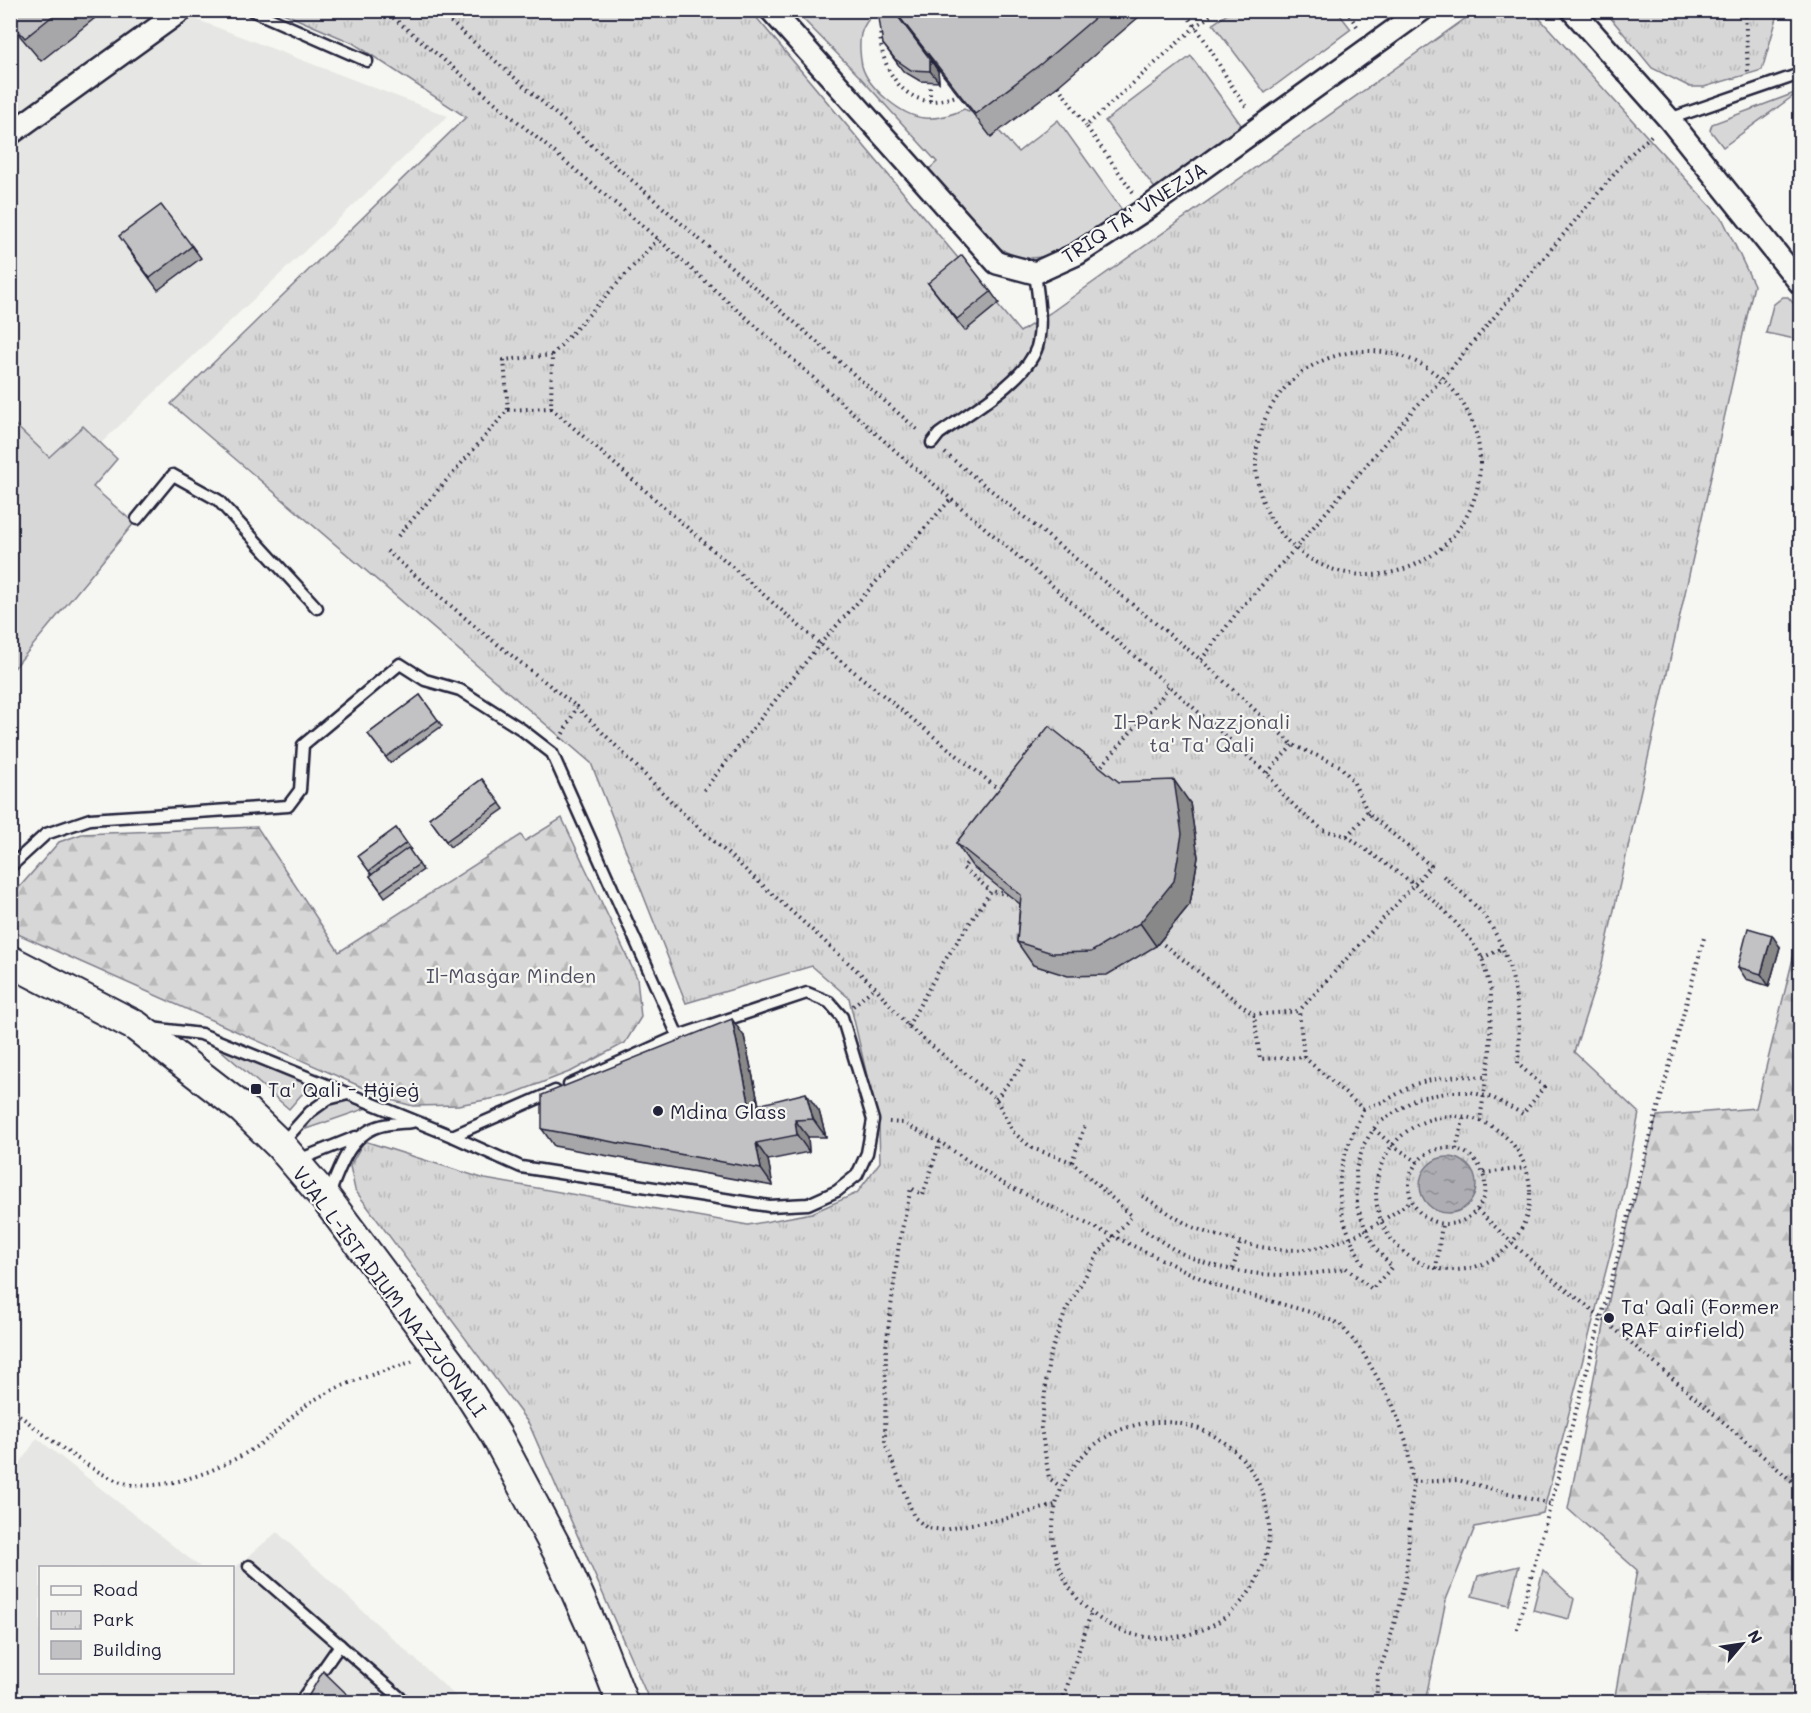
<svg xmlns="http://www.w3.org/2000/svg" width="1811" height="1713" font-family="Mali,sans-serif">
<style>
.built{fill:#e6e6e4}
.grass{fill:#d7d7d7;stroke:#7c7c89;stroke-width:1.5}
.forest{fill:url(#forest-firs);stroke:#7c7c89;stroke-width:1.5}
.park{fill:url(#park-tufts);stroke:#7c7c89;stroke-width:1.5}
.water{fill:url(#water-ripples);stroke:#757583;stroke-width:1.5}
.lines{fill:none;stroke-linecap:round;stroke-linejoin:round}
.lane-casing{stroke:#22223b;stroke-width:15}
.street-casing{stroke:#22223b;stroke-width:26}
.secondary-casing{stroke:#22223b;stroke-width:34}
.path{stroke:#22223b;stroke-width:4;stroke-dasharray:1.5 4.5;stroke-linecap:butt}
.lane{stroke:#f6f6f2;stroke-width:10}
.street{stroke:#f6f6f2;stroke-width:21}
.secondary{stroke:#f6f6f2;stroke-width:30}
.wall{fill:#a7a7a9;stroke:#22223b;stroke-width:1.5}
.shaded-wall{fill:#888889;stroke:#22223b;stroke-width:1.5}
.building{fill:#c2c2c4;stroke:#22223b;stroke-width:1.5}
.poi-dot{fill:#22223b;stroke:#f6f6f2;stroke-width:2}
.labels{text-anchor:middle;dominant-baseline:central;stroke-width:4.5;stroke-linejoin:round;paint-order:stroke}
.street-label{font-size:20px;fill:#22223b;stroke:#f6f6f2}
.park-label{font-size:20px;fill:#4f4f62;stroke:#f6f6f2}
.poi-label{font-size:20px;fill:#22223b;stroke:#f6f6f2;text-anchor:start}
</style>
<defs>
<pattern id="forest-firs" width="22" height="20" patternUnits="userSpaceOnUse" patternTransform="scale(1.5)"><rect width="22" height="20" fill="#d7d7d7"/><path d="M5 1l3.5 6h-7zM16 11l3.5 6h-7z" fill="#b8b8b9"/></pattern>
<pattern id="park-tufts" width="24" height="20" patternUnits="userSpaceOnUse" patternTransform="scale(1.5)"><rect width="24" height="20" fill="#d7d7d7"/><path d="M3 7l-1-3M5 7V3M7 7l1-3M15 17l-1-3M17 17v-4M19 17l1-3" fill="none" stroke="#b8b8b9"/></pattern>
<pattern id="water-ripples" width="26" height="14" patternUnits="userSpaceOnUse" patternTransform="scale(1.5)"><rect width="26" height="14" fill="#adadb3"/><path d="M2 4q2-2 4 0t4 0M15 11q2-2 4 0t4 0" fill="none" stroke="#8c8c93"/></pattern>
</defs>
<rect width="100%" height="100%" fill="#f6f6f2"/>
<filter id="ink" filterUnits="userSpaceOnUse"><feTurbulence type="fractalNoise" baseFrequency=".0167" numOctaves="2"/><feDisplacementMap in="SourceGraphic" scale="12" xChannelSelector="R" yChannelSelector="G"/><feConvolveMatrix kernelMatrix="1 2 1 2 8 2 1 2 1" color-interpolation-filters="sRGB"/></filter>
<g filter="url(#ink)">
<g class="built">
<polygon points="10,11 179,11 182,14 448,116 67,475 11,421"/>
<polygon points="37,1438 200,1567 40,1568 40,1672 232,1672 233,1569 277,1532 462,1702 11,1702 10,1478"/>
</g>
<g class="grass">
<path d="M795 11H876C870 17 863 25 861 34 859 43 860 57 862 66 868 88 902 116 924 118 938 119 952 115 964 109L988 119 1018 152 1058 120 1122 210C1106 221 1091 235 1074 245 1058 253 1038 261 1021 257 985 251 950 196 929 169L937 162 859 76Z"/>
<polygon points="1337,11 1351,29 1265,93 1213,24 1232,11"/>
<polygon points="1191,56 1242,126 1156,190 1105,121"/>
<polygon points="1800,91 1723,147 1710,130 1712,124"/>
<polygon points="1783,297 1788,297 1800,311 1800,340 1766,333 1773,305"/>
<polygon points="11,421 49,457 83,426 117,459 93,487 134,523 11,672"/>
<polygon points="209,1040 317,1085 301,1095 289,1109"/>
<path d="M343 1100 357 1101 370 1107 306 1129C313 1111 325 1106 343 1100Z"/>
<polygon points="1519,1566 1509,1605 1472,1596 1478,1576"/>
<polygon points="1543,1570 1574,1599 1569,1619 1533,1610"/>
</g>
<g class="forest">
<polygon points="562,818 637,978 641,1017 625,1043 572,1071 507,1096 458,1105 413,1106 391,1100 11,931 11,901 17,890 59,842 82,834 257,827 339,952 521,835 525,841"/>
<polygon points="1800,930 1800,1702 1614,1702 1637,1570 1568,1509 1611,1290 1657,1116 1756,1108"/>
</g>
<g class="park">
<polygon points="1532,10 1723,220 1754,285 1601,968 1574,1052 1639,1113 1615,1236 1543,1513 1475,1527 1446,1600 1425,1702 650,1702 529,1424 355,1190 350,1166 364,1141 485,1179 748,1225 812,1213 857,1193 880,1162 879,1128 849,998 812,966 686,1003 591,763 171,404 466,117 353,43 278,11 751,11 1020,332 1050,313 1476,11"/>
<polygon points="1605,11 1779,11 1762,70 1704,87 1690,87 1652,68"/>
</g>
<circle class="water" cx="1448" cy="1185" r="28"/>
<g class="lines">
<defs>
<g id="lane">
<polyline points="251,10 367,61"/>
<polyline points="1669,119 1800,74"/>
<path d="M932 443 939 434C968 413 1026 381 1037 347 1043 324 1038 296 1035 273"/>
<polyline points="137,519 173,475 218,500 317,608"/>
<polyline points="10,867 46,834 90,819 288,806 300,790 303,745 400,664 425,680 460,690 521,729 552,753 678,1036 807,993 829,1002 842,1017 873,1120 867,1153 857,1175 837,1191 808,1204 769,1206 521,1167 452,1136 201,1034 151,1028"/>
<polyline points="569,1085 678,1036"/>
<polyline points="452,1136 555,1091"/>
<polyline points="282,1143 310,1112 328,1099 348,1094"/>
<polyline points="296,1161 356,1137"/>
<path d="M329 1195C340 1167 350 1132 384 1125 393 1123 403 1123 412 1122"/>
<polyline points="249,1566 405,1702"/>
<polyline points="300,1702 340,1645"/>
</g>
<g id="street">
<polyline points="771,10 997,263 1035,273 1077,254 1146,209 1422,10"/>
<polyline points="1572,10 1669,119 1800,283"/>
<polyline points="10,134 182,10"/>
</g>
<polyline id="secondary" points="10,961 136,1026 243,1109 280,1145 327,1200 455,1371 496,1435 560,1555 598,1640 622,1702"/>
</defs>
<use href="#lane" class="lane-casing"/>
<use href="#street" class="street-casing"/>
<use href="#secondary" class="secondary-casing"/>
<g class="path">
<polyline points="384,10 658,239 908,462 1168,685 1267,773 1283,795 1303,814 1323,830 1347,836 1415,885 1445,911 1471,940 1482,958 1491,991 1490,1054 1480,1120"/>
<polyline points="437,10 920,432"/>
<path d="M1182 10C1209 39 1223 78 1248 109"/>
<polyline points="1346,10 1359,29"/>
<polyline points="1745,10 1748,73"/>
<path d="M881 28C877 57 897 100 931 101 941 101 953 97 963 94"/>
<polyline points="1058,86 1086,126"/>
<polyline points="930,101 930,83"/>
<polyline points="1133,192 1086,126 1196,26 1218,10"/>
<circle cx="1368" cy="463" r="112"/>
<polyline points="551,408 820,644 1002,792"/>
<polyline points="508,410 551,408 552,355 658,239"/>
<polyline points="945,453 1201,660 1293,745 1340,766 1353,781 1368,813 1431,866 1299,1011"/>
<polyline points="398,536 508,410 504,360 552,355"/>
<polyline points="387,551 478,629 577,707"/>
<polyline points="1201,660 1240,609 1293,551 1413,410 1443,378 1631,154 1654,133"/>
<polyline points="560,739 577,707 685,815 875,987 908,1026 996,1099 1013,1132 1032,1148 1072,1162 1132,1216 1098,1254 1066,1310 1049,1358 1041,1428 1049,1478 1061,1487"/>
<polyline points="1098,770 1164,694 1168,685"/>
<polyline points="1267,773 1293,745"/>
<polyline points="704,790 820,644 951,499"/>
<polyline points="1347,836 1368,813"/>
<polyline points="970,859 963,868 991,891"/>
<polyline points="1159,941 1254,1015 1299,1011 1304,1057 1260,1059 1254,1015"/>
<polyline points="1482,958 1503,948"/>
<polyline points="853,1006 875,987"/>
<polyline points="908,1026 943,963 991,891 1007,894"/>
<polyline points="1304,1057 1363,1109"/>
<polyline points="996,1099 1026,1060"/>
<path d="M1363 1109C1356 1129 1345 1149 1341 1170 1335 1206 1348 1237 1365 1267"/>
<polyline points="1363,1109 1385,1101 1415,1084 1431,1080 1458,1076 1487,1077"/>
<circle cx="1453" cy="1193" r="77"/>
<polyline points="889,1122 903,1123 940,1142 1000,1182 1217,1286 1310,1312 1340,1324 1362,1351 1392,1403 1406,1441 1413,1482 1406,1577 1389,1644 1378,1674 1376,1702"/>
<polyline points="1374,1129 1392,1145 1418,1162"/>
<polyline points="940,1142 923,1195 911,1188 899,1243 886,1347 885,1443 914,1517 927,1528 944,1530 971,1524 1004,1519 1055,1505"/>
<circle cx="1447" cy="1186" r="38"/>
<polyline points="1456,1149 1464,1116"/>
<polyline points="1072,1162 1085,1125"/>
<polyline points="1484,1173 1526,1168"/>
<path d="M1142 1196C1158 1205 1173 1217 1189 1225 1203 1232 1218 1236 1233 1240 1306 1263 1353 1244 1412 1200"/>
<polyline points="1477,1210 1545,1273 1601,1317 1800,1488"/>
<path d="M1141 1228C1155 1237 1170 1248 1185 1255 1235 1277 1293 1280 1346 1268L1372 1289 1392 1267 1376 1249 1366 1230 1357 1206 1356 1169 1364 1144 1377 1124 1417 1098 1453 1092H1470L1493 1098 1523 1114 1544 1087 1518 1064C1521 1009 1516 958 1482 913 1470 899 1455 887 1441 874"/>
<polyline points="1800,1259 1796,1280 1800,1306"/>
<polyline points="1233,1269 1240,1243"/>
<polyline points="1436,1269 1442,1224"/>
<path d="M10 1408C39 1430 100 1482 134 1485 178 1489 231 1465 266 1440 280 1429 293 1415 308 1404 339 1383 379 1373 414 1361"/>
<circle cx="1161" cy="1530" r="108"/>
<polyline points="1413,1482 1458,1480 1551,1504"/>
<polyline points="1517,1629 1704,938"/>
<polyline points="1062,1702 1091,1613"/>
</g>
<use href="#lane" class="lane"/>
<use href="#street" class="street"/>
<use href="#secondary" class="secondary"/>
</g>
<g class="wall">
<polygon points="10,10 105,10 41,61 10,24"/>
<polygon points="880,10 1147,10 1058,86 991,137 912,35 938,71 939,82 920,81 903,71 883,44"/>
<polygon points="192,246 201,258 158,290 127,248"/>
<polygon points="928,283 991,292 999,303 965,331"/>
<polygon points="420,695 442,726 390,763 368,734"/>
<polygon points="482,779 504,809 450,847 429,818"/>
<polygon points="1119,782 1190,803 1198,857 1190,904 1156,946 1107,975 1068,976 1033,965 1017,942 1020,904 972,866 956,843"/>
<polygon points="396,828 411,849 409,850 423,870 385,897 370,876 372,875 358,856"/>
<polygon points="1780,947 1769,986 1746,979 1738,967"/>
<polygon points="744,1036 759,1105 819,1111 826,1137 808,1137 809,1152 768,1160 773,1186 554,1146 542,1129"/>
</g>
<g class="shaded-wall">
<polygon points="930,59 938,71 939,82 930,71"/>
<polygon points="1174,780 1190,803 1198,857 1190,904 1156,946 1140,923"/>
<polygon points="1772,935 1780,947 1769,986 1761,974"/>
<polygon points="732,1019 744,1036 763,1124 750,1107"/>
<polygon points="806,1093 819,1111 826,1137 813,1119"/>
<polygon points="795,1120 808,1137 809,1152 797,1135"/>
<polygon points="756,1143 768,1160 773,1186 761,1169"/>
</g>
<g class="building">
<polygon points="10,10 60,10 25,38 10,21"/>
<polygon points="880,10 893,10 930,59 930,71 911,70 895,59 883,44 879,18"/>
<polygon points="894,10 1104,10 1042,63 975,114"/>
<polygon points="161,205 192,246 150,278 119,236"/>
<polygon points="962,255 991,292 957,319 928,283"/>
<polygon points="420,695 438,720 386,757 368,734"/>
<polygon points="1049,726 1119,782 1174,780 1182,834 1174,881 1140,923 1091,952 1052,953 1017,942 1021,895 956,843"/>
<polygon points="482,779 500,803 446,841 429,818"/>
<polygon points="396,828 406,843 369,871 358,856"/>
<polygon points="408,848 419,864 381,891 370,876"/>
<polygon points="1748,928 1772,935 1761,974 1738,967"/>
<polygon points="732,1019 750,1107 806,1093 813,1119 795,1120 797,1135 756,1143 761,1169 542,1129 542,1095"/>
<polygon points="323,1671 355,1702 305,1702"/>
</g>
</g>
<g class="poi-dot">
<rect x="250" y="1083" width="12" height="12" rx="3"/>
<circle cx="658" cy="1111" r="6"/>
<circle cx="1609" cy="1318" r="6"/>
</g>
<g class="labels">
<g class="street-label">
<text transform="translate(1134 212) rotate(-33)">TRIQ TA' VNEZJA</text>
<text transform="translate(390 1291) rotate(53)">VJAL L-ISTADIUM NAZZJONALI</text>
</g>
<g class="park-label">
<text x="1202" y="721">Il-Park Nazzjonali<tspan x="1202" dy="23">ta' Ta' Qali</tspan></text>
<text x="511" y="975">Il-Masġar Minden</text>
</g>
<g class="poi-label">
<text x="268" y="1089">Ta' Qali - Ħġieġ</text>
<text x="670" y="1111">Mdina Glass</text>
<text x="1621" y="1306">Ta' Qali (Former<tspan x="1621" dy="23">RAF airfield)</tspan></text>
</g>
</g>
<rect width="1811" height="1713" fill="none" stroke="#f6f6f2" stroke-width="36"/>
<rect x="18" y="18" width="1775" height="1677" fill="none" stroke="#22223b" stroke-width="2" filter="url(#ink)"/>
<rect x="39" y="1566" width="195" height="108" fill="#f6f6f2" stroke="#a1a1a9" stroke-width="1.5"/>
<rect x="51" y="1586" width="30" height="9" fill="#f6f6f2" stroke="#a1a1a9" stroke-width="1.5"/>
<text x="93" y="1596" font-size="18" fill="#22223b">Road</text>
<rect x="51" y="1611" width="30" height="18" fill="url(#park-tufts)" stroke="#a1a1a9" stroke-width="1.5"/>
<text x="93" y="1626" font-size="18" fill="#22223b">Park</text>
<rect x="51" y="1641" width="30" height="18" fill="#c2c2c4" stroke="#a1a1a9" stroke-width="1.5"/>
<text x="93" y="1656" font-size="18" fill="#22223b">Building</text>
<g transform="translate(1742 1644) rotate(61)" stroke="#f6f6f2" stroke-width="4.5" paint-order="stroke">
<path d="M0-4.5L10 22L0 15L-10 22Z" fill="#22223b"/>
<text y="-9" font-size="16" font-weight="bold" text-anchor="middle" fill="#22223b">N</text>
</g>
</svg>
